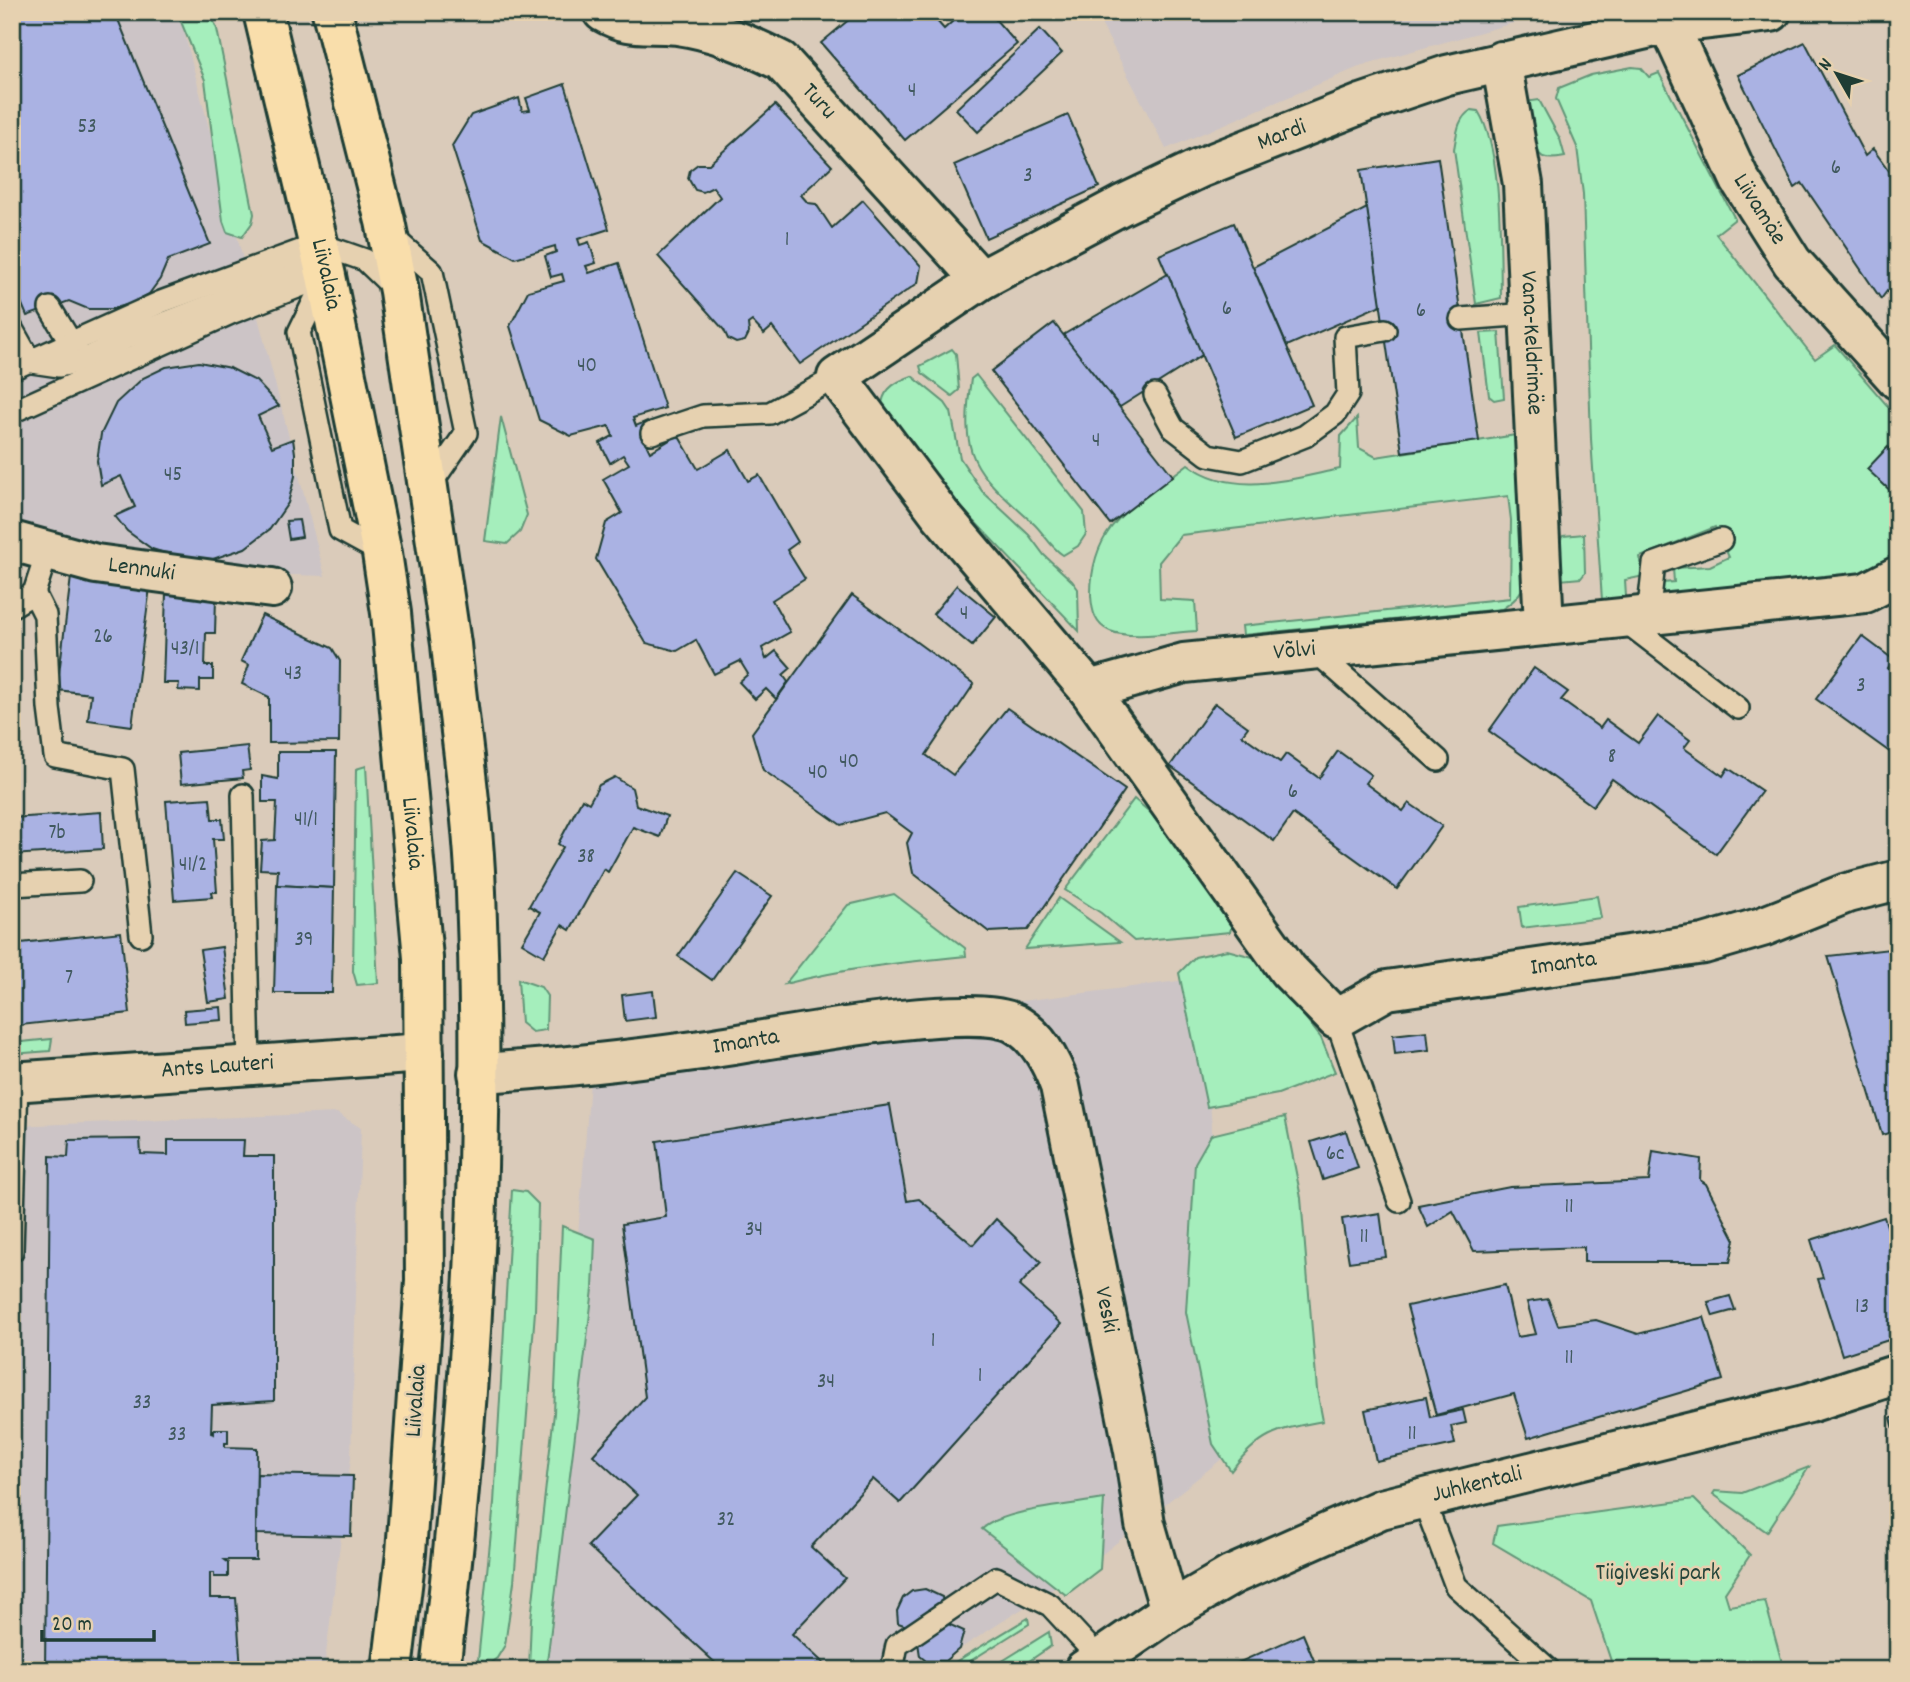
<svg xmlns="http://www.w3.org/2000/svg" width="1910" height="1682" font-family="Dekko,sans-serif">
<style>
.built{fill:#ccc4c6}
.green{fill:#a5eebc;stroke:#629678;stroke-width:2}
.building{fill:#aab2e3;stroke:#1f3d34;stroke-width:2}
.lines{fill:none;stroke-linecap:round;stroke-linejoin:round}
.lane-casing{stroke:#1f3d34;stroke-width:26}
.street-casing{stroke:#1f3d34;stroke-width:44}
.secondary-casing{stroke:#1f3d34;stroke-width:44}
.primary-casing{stroke:#1f3d34;stroke-width:44}
.lane{stroke:#e6d1b0;stroke-width:21}
.street{stroke:#e6d1b0;stroke-width:38}
.secondary{stroke:#e6d1b0;stroke-width:38}
.primary{stroke:#f9deab;stroke-width:38}
.labels{text-anchor:middle;dominant-baseline:central;stroke-width:5;stroke-linejoin:round;paint-order:stroke}
.number-label{font-size:21px;fill:#425a60}
.street-label{font-size:24px;fill:#1f3d34;stroke:#e6d1b0}
.park-label{font-size:24px;fill:#26463b;stroke:#e6d1b0}
</style>
<rect width="100%" height="100%" fill="#dacbba"/>
<filter id="ink" filterUnits="userSpaceOnUse"><feTurbulence type="fractalNoise" baseFrequency=".0143" numOctaves="2"/><feDisplacementMap in="SourceGraphic" scale="14" xChannelSelector="R" yChannelSelector="G"/><feConvolveMatrix kernelMatrix="1 2 1 2 8 2 1 2 1" color-interpolation-filters="sRGB"/></filter>
<g filter="url(#ink)">
<g class="built">
<polygon points="12,12 179,12 325,576 263,574 140,555 12,529"/>
<polygon points="1095,12 1553,12 1366,64 1166,149"/>
<polygon points="1202,978 1233,1450 1081,1571 927,1670 544,1670 592,1056"/>
<polygon points="337,1113 361,1128 351,1458 324,1670 12,1670 12,1126"/>
</g>
<g class="green">
<polygon points="177,12 210,12 217,29 254,214 252,223 242,237 227,232 223,221 205,80"/>
<polygon points="1632,67 1641,68 1649,77 1659,73 1735,219 1716,234 1815,359 1835,345 1898,418 1898,552 1892,559 1865,574 1662,595 1662,583 1674,582 1673,568 1710,566 1729,557 1715,527 1640,557 1644,576 1625,580 1626,597 1602,600 1591,439 1583,194 1577,147 1556,99 1559,88 1591,75"/>
<path d="M1539 100 1560 139 1565 157C1559 158 1549 160 1543 157 1529 149 1528 116 1525 102Z"/>
<path d="M1471 110 1478 111C1503 151 1500 250 1501 298L1476 304 1454 149C1457 134 1457 119 1471 110Z"/>
<polygon points="1499,332 1504,398 1494,400 1489,396 1481,333"/>
<polygon points="952,349 956,354 959,390 952,396 922,373 920,366"/>
<path d="M976 375 1084 512 1086 534 1078 546 1063 555C1050 547 1044 533 1033 523 975 471 959 460 971 379Z"/>
<path d="M912 376 945 403 951 412 960 458 982 491 1029 535 1044 555 1072 581 1078 589 1079 631 940 485 882 403C885 387 898 381 912 376Z"/>
<polygon points="501,417 527,515 520,532 507,544 485,541"/>
<path d="M1357 418 1359 448 1376 457 1516 435 1525 581C1521 595 1514 601 1502 609L1243 635 1242 626 1510 598 1511 520 1508 496 1181 535 1159 562 1160 599 1195 601 1197 631C1174 632 1131 640 1110 631 1095 625 1092 611 1091 596 1090 522 1137 504 1188 464 1233 498 1290 479 1340 469L1341 436Z"/>
<polygon points="1584,534 1585,573 1581,578 1560,580 1558,542 1563,536"/>
<polygon points="366,766 378,983 357,985 353,971 356,769"/>
<polygon points="1134,799 1151,813 1232,924 1230,932 1134,941 1101,913 1065,890"/>
<path d="M894 894 965 948 966 956C905 962 844 968 785 984L848 905Z"/>
<polygon points="1597,896 1601,918 1522,928 1519,907"/>
<polygon points="1059,898 1120,942 1025,949"/>
<polygon points="1227,950 1260,959 1321,1038 1335,1072 1278,1094 1207,1107 1179,973 1195,957"/>
<polygon points="518,979 541,987 547,996 546,1030 532,1032 521,1023"/>
<polygon points="52,1039 50,1051 12,1054 12,1043"/>
<path d="M1285 1117 1301 1198 1317 1390 1323 1421C1277 1430 1260 1432 1231 1471L1213 1444 1186 1312 1195 1163 1211 1135Z"/>
<polygon points="512,1190 526,1192 538,1204 535,1311 514,1582 505,1645 497,1658 489,1664 478,1661 494,1503"/>
<polygon points="562,1226 595,1239 593,1289 546,1670 529,1670 531,1619 554,1413"/>
<polygon points="1809,1467 1767,1532 1713,1494 1715,1491 1742,1493"/>
<path d="M1104 1499 1100 1569 1066 1595 982 1529C1005 1509 1072 1505 1104 1499Z"/>
<polygon points="1694,1499 1750,1555 1725,1593 1729,1606 1765,1601 1784,1670 1614,1670 1591,1601 1493,1543 1497,1526"/>
<polygon points="1028,1618 1029,1624 956,1670 942,1670"/>
<polygon points="1049,1632 1051,1646 1016,1670 988,1670"/>
</g>
<g class="building">
<polygon points="12,12 115,12 210,244 168,260 160,279 149,294 130,304 112,309 88,309 69,301 27,316 12,281"/>
<polygon points="858,12 929,12 944,29 963,12 989,12 1017,44 905,140 821,43"/>
<polygon points="1040,29 1062,53 978,132 956,109"/>
<polygon points="1805,42 1865,156 1873,149 1898,183 1898,303 1887,291 1881,299 1802,183 1795,188 1738,75"/>
<polygon points="565,84 609,229 578,239 580,245 589,242 596,263 586,266 589,273 619,263 665,408 633,418 636,426 647,421 656,442 647,446 650,452 678,435 698,469 730,450 748,481 759,475 798,542 787,550 805,579 772,600 790,632 762,648 766,659 776,651 791,668 783,675 788,682 776,699 766,689 755,699 739,682 748,674 740,661 714,674 696,640 677,651 646,643 596,559 606,523 622,513 603,479 629,464 623,455 610,463 600,443 613,436 609,426 571,436 539,420 510,326 528,291 564,281 562,274 551,277 545,256 556,252 555,246 515,258 482,240 452,146 471,115 519,98 522,111 530,110 526,98"/>
<polygon points="775,105 832,166 801,195 808,203 816,204 832,228 863,200 921,266 918,283 800,364 772,327 764,334 752,321 748,324 749,333 745,341 736,343 728,339 724,330 658,256 720,197 713,187 703,192 695,190 688,178 690,170 698,164 709,164"/>
<polygon points="1068,115 1099,187 986,238 954,165"/>
<polygon points="1438,158 1479,441 1402,452 1361,170"/>
<polygon points="1367,208 1381,305 1287,346 1253,267"/>
<polygon points="1234,223 1312,405 1236,437 1159,255"/>
<polygon points="1168,274 1202,355 1120,407 1063,335"/>
<polygon points="1054,323 1173,476 1110,524 991,371"/>
<polygon points="199,362 230,368 256,381 279,406 258,416 272,447 293,439 295,453 295,476 288,503 270,529 245,548 213,559 181,558 152,549 127,531 115,516 135,507 121,476 101,485 97,461 101,434 116,403 143,378 166,367"/>
<polygon points="1888,447 1898,456 1898,492 1895,495 1867,469"/>
<polygon points="299,520 302,537 289,539 286,521"/>
<polygon points="71,577 150,587 132,726 88,720 91,694 57,690"/>
<polygon points="957,585 996,617 972,646 933,614"/>
<polygon points="166,593 216,597 215,633 206,633 205,666 213,666 213,680 200,680 200,691 178,690 179,683 163,683"/>
<polygon points="852,595 974,684 926,755 953,775 1007,708 1125,790 1028,930 989,932 913,873 907,843 912,833 885,813 841,825 763,770 752,733"/>
<polygon points="262,615 332,648 340,661 339,742 269,743 269,697 242,684 249,665 241,661"/>
<polygon points="1862,636 1894,660 1888,668 1898,675 1898,758 1816,699"/>
<polygon points="1534,668 1568,692 1561,700 1600,728 1606,720 1638,743 1658,716 1690,740 1684,748 1723,776 1728,768 1762,791 1716,854 1612,779 1593,806 1489,731"/>
<polygon points="1215,703 1248,727 1242,735 1280,762 1286,754 1319,778 1338,751 1371,775 1365,783 1403,811 1409,803 1442,826 1397,889 1293,814 1274,841 1170,766"/>
<polygon points="247,746 250,770 242,771 243,778 181,784 178,753"/>
<polygon points="278,752 336,752 334,888 277,885 278,870 260,869 262,841 275,840 277,802 262,802 262,776 278,779"/>
<polygon points="615,777 632,788 636,805 667,816 660,837 633,827 608,872 604,869 570,930 562,925 544,956 522,943 540,912 529,906 563,847 558,844 582,799 589,803 599,785"/>
<polygon points="210,798 212,819 222,819 224,839 213,839 217,892 211,892 212,897 174,900 166,801"/>
<polygon points="101,812 103,849 12,855 12,818"/>
<polygon points="737,873 772,896 712,980 678,956"/>
<polygon points="277,885 334,888 332,993 274,993"/>
<polygon points="121,932 130,1013 12,1026 12,944"/>
<polygon points="222,947 229,999 208,1002 200,950"/>
<polygon points="1898,948 1898,1130 1882,1135 1828,956"/>
<polygon points="653,991 656,1017 625,1021 622,995"/>
<polygon points="221,1007 222,1020 185,1023 184,1010"/>
<polygon points="1427,1031 1429,1050 1395,1054 1393,1035"/>
<polygon points="890,1105 907,1201 919,1199 973,1245 996,1219 1041,1262 1019,1286 1061,1324 900,1503 873,1479 811,1547 845,1578 792,1634 831,1670 723,1670 588,1546 637,1495 593,1455 645,1397 622,1224 666,1217 657,1141"/>
<polygon points="1346,1131 1358,1168 1323,1180 1311,1142"/>
<polygon points="140,1139 141,1154 168,1155 168,1140 244,1140 243,1156 274,1156 274,1401 212,1405 211,1433 214,1434 214,1429 228,1429 228,1443 225,1443 225,1447 257,1448 256,1560 224,1560 228,1563 228,1577 214,1577 214,1573 210,1573 210,1598 236,1598 241,1670 45,1670 50,1156 68,1157 69,1140"/>
<polygon points="1653,1151 1701,1159 1700,1180 1706,1184 1735,1240 1730,1262 1584,1262 1584,1247 1474,1251 1453,1211 1428,1227 1418,1205 1510,1187 1649,1181"/>
<polygon points="1380,1213 1386,1257 1349,1262 1342,1219"/>
<polygon points="1884,1217 1898,1259 1898,1337 1842,1355 1818,1279 1823,1278 1811,1240"/>
<polygon points="1505,1285 1517,1337 1536,1334 1527,1302 1548,1299 1558,1325 1596,1320 1638,1334 1704,1317 1723,1380 1528,1438 1514,1394 1436,1415 1407,1306"/>
<polygon points="1730,1296 1735,1310 1713,1316 1708,1302"/>
<polygon points="1426,1397 1430,1417 1463,1410 1466,1423 1451,1426 1455,1444 1376,1461 1365,1410"/>
<polygon points="1898,1417 1898,1444 1891,1418"/>
<polygon points="257,1474 353,1476 351,1536 256,1534"/>
<polygon points="925,1589 942,1597 946,1623 964,1631 959,1649 945,1661 926,1661 920,1656 916,1629 898,1623 897,1611 903,1598 912,1591"/>
<polygon points="1303,1634 1318,1670 1222,1670"/>
</g>
<g class="lines">
<defs>
<g id="lane">
<polyline points="389,234 432,272 466,433 430,485"/>
<polyline points="324,281 299,332 340,530 382,553"/>
<polyline points="50,308 79,356"/>
<polyline points="1461,319 1529,314"/>
<polyline points="12,329 30,361"/>
<polyline points="32,362 59,366 82,361 126,338 323,262"/>
<polyline points="12,369 161,302 319,244 365,260 394,288"/>
<polyline points="1155,395 1173,428 1208,455 1242,461 1305,436 1335,414 1348,394 1345,337 1385,330"/>
<polyline points="12,412 231,313 326,276"/>
<polyline points="652,433 703,416 770,413 837,377"/>
<polyline points="34,593 45,615 49,708 55,756 123,769 141,935"/>
<polyline points="12,606 34,593 47,553"/>
<polyline points="1648,616 1654,564 1721,540"/>
<polyline points="1621,618 1738,708"/>
<polyline points="1314,650 1438,760"/>
<polyline points="243,795 249,1066"/>
<polyline points="12,885 80,881"/>
<polyline points="1336,1019 1399,1201"/>
<polyline points="12,1251 17,1081"/>
<polyline points="1423,1499 1456,1586 1549,1670"/>
<polyline points="892,1670 897,1645 996,1578 1050,1605 1100,1659"/>
</g>
<g id="street">
<path id="s1" d="M603 12C632 29 647 21 677 25 714 30 747 44 781 61L981 280"/>
<path id="s2" d="M1663 12 1740 180 1792 262 1898 380"/>
<path id="s3" d="M1771 12 1668 24 1447 75 1364 103 1200 168 1122 205 981 280 837 377 940 514 1089 690 1184 663 1865 593 1898 576"/>
<path id="s4" d="M1501 61 1523 184 1544 626"/>
<path id="s5" d="M12 541 96 564 272 588"/>
<path id="s6" d="M1089 690 1288 970 1336 1019 1387 990 1704 944 1762 927 1847 893 1898 880"/>
<path id="s7" d="M478 1073C550 1069 622 1061 694 1051 755 1043 968 999 1014 1023 1038 1036 1051 1061 1060 1086L1134 1451 1145 1524 1170 1611"/>
</g>
<g id="secondary">
<path id="s8" d="M12 1082 424 1053"/>
<path id="s9" d="M1084 1670 1170 1611 1232 1575 1381 1509 1809 1403 1898 1374"/>
</g>
<g id="primary">
<path id="s10" d="M263 12 326 276 382 553 391 613 423 958 425 1281 406 1553 392 1670"/>
<path d="M332 12 385 221 399 291 451 644C459 726 473 810 476 892 487 1151 471 1413 440 1670"/>
</g>
</defs>
<use href="#lane" class="lane-casing"/>
<use href="#street" class="street-casing"/>
<use href="#secondary" class="secondary-casing"/>
<use href="#primary" class="primary-casing"/>
<use href="#lane" class="lane"/>
<use href="#street" class="street"/>
<use href="#secondary" class="secondary"/>
<use href="#primary" class="primary"/>
</g>
</g>
<g class="labels">
<g class="number-label">
<text x="912" y="92">4</text>
<text x="87" y="128">53</text>
<text x="1836" y="169">6</text>
<text x="1028" y="177">3</text>
<text x="787" y="241">1</text>
<text x="1227" y="310">6</text>
<text x="1421" y="312">6</text>
<text x="587" y="367">40</text>
<text x="1096" y="442">4</text>
<text x="173" y="476">45</text>
<text x="964" y="615">4</text>
<text x="103" y="638">26</text>
<text x="185" y="650">43/1</text>
<text x="293" y="675">43</text>
<text x="1861" y="687">3</text>
<text x="1612" y="758">8</text>
<text x="849" y="763">40</text>
<text x="818" y="774">40</text>
<text x="1293" y="793">6</text>
<text x="306" y="821">41/1</text>
<text x="57" y="834">7b</text>
<text x="586" y="858">38</text>
<text x="193" y="866">41/2</text>
<text x="304" y="941">39</text>
<text x="69" y="979">7</text>
<text x="1335" y="1155">6c</text>
<text x="1569" y="1208">11</text>
<text x="754" y="1231">34</text>
<text x="1364" y="1238">11</text>
<text x="1862" y="1308">13</text>
<text x="933" y="1342">1</text>
<text x="1569" y="1359">11</text>
<text x="980" y="1377">1</text>
<text x="826" y="1383">34</text>
<text x="142" y="1404">33</text>
<text x="1412" y="1435">11</text>
<text x="177" y="1436">33</text>
<text x="726" y="1521">32</text>
</g>
<g class="street-label">
<text stroke="none"><textPath href="#s1" startOffset="242">Turu</textPath></text>
<text transform="translate(1282 136) rotate(-21)">Mardi</text>
<text stroke="none"><textPath href="#s2" startOffset="220">Liivamäe</textPath></text>
<text stroke="none"><textPath href="#s10" startOffset="270">Liivalaia</textPath></text>
<text stroke="none"><textPath href="#s4" startOffset="284">Vana-Keldrimäe</textPath></text>
<text stroke="none"><textPath href="#s5" startOffset="133">Lennuki</textPath></text>
<text stroke="none"><textPath href="#s3" startOffset="1626">Võlvi</textPath></text>
<text stroke="none"><textPath href="#s10" startOffset="836">Liivalaia</textPath></text>
<text stroke="none"><textPath href="#s6" startOffset="649">Imanta</textPath></text>
<text stroke="none"><textPath href="#s7" startOffset="270">Imanta</textPath></text>
<text stroke="none"><textPath href="#s8" startOffset="206">Ants Lauteri</textPath></text>
<text stroke="none"><textPath href="#s7" startOffset="849">Veski</textPath></text>
<text transform="translate(417 1401) rotate(-86)">Liivalaia</text>
<text stroke="none"><textPath href="#s9" startOffset="438">Juhkentali</textPath></text>
</g>
<g class="park-label">
<text x="1658" y="1574">Tiigiveski park</text>
</g>
</g>
<rect width="1910" height="1682" fill="none" stroke="#e6d1b0" stroke-width="42"/>
<rect x="21" y="21" width="1868" height="1640" fill="none" stroke="#1f3d34" stroke-width="2.5" filter="url(#ink)"/>
<g transform="translate(1837 74) rotate(309)" stroke="#e6d1b0" stroke-width="5" paint-order="stroke">
<path d="M0-5L12 26L0 18L-12 26Z" fill="#1f3d34"/>
<text y="-10" font-size="19" font-weight="bold" text-anchor="middle" fill="#1f3d34">N</text>
</g>
<path d="M42 1630v10h112v-10" fill="none" stroke="#1f3d34" stroke-width="3.5"/>
<text x="52" y="1630" font-size="21" fill="#1f3d34" stroke="#e6d1b0" stroke-width="5" paint-order="stroke">20 m</text>
</svg>
